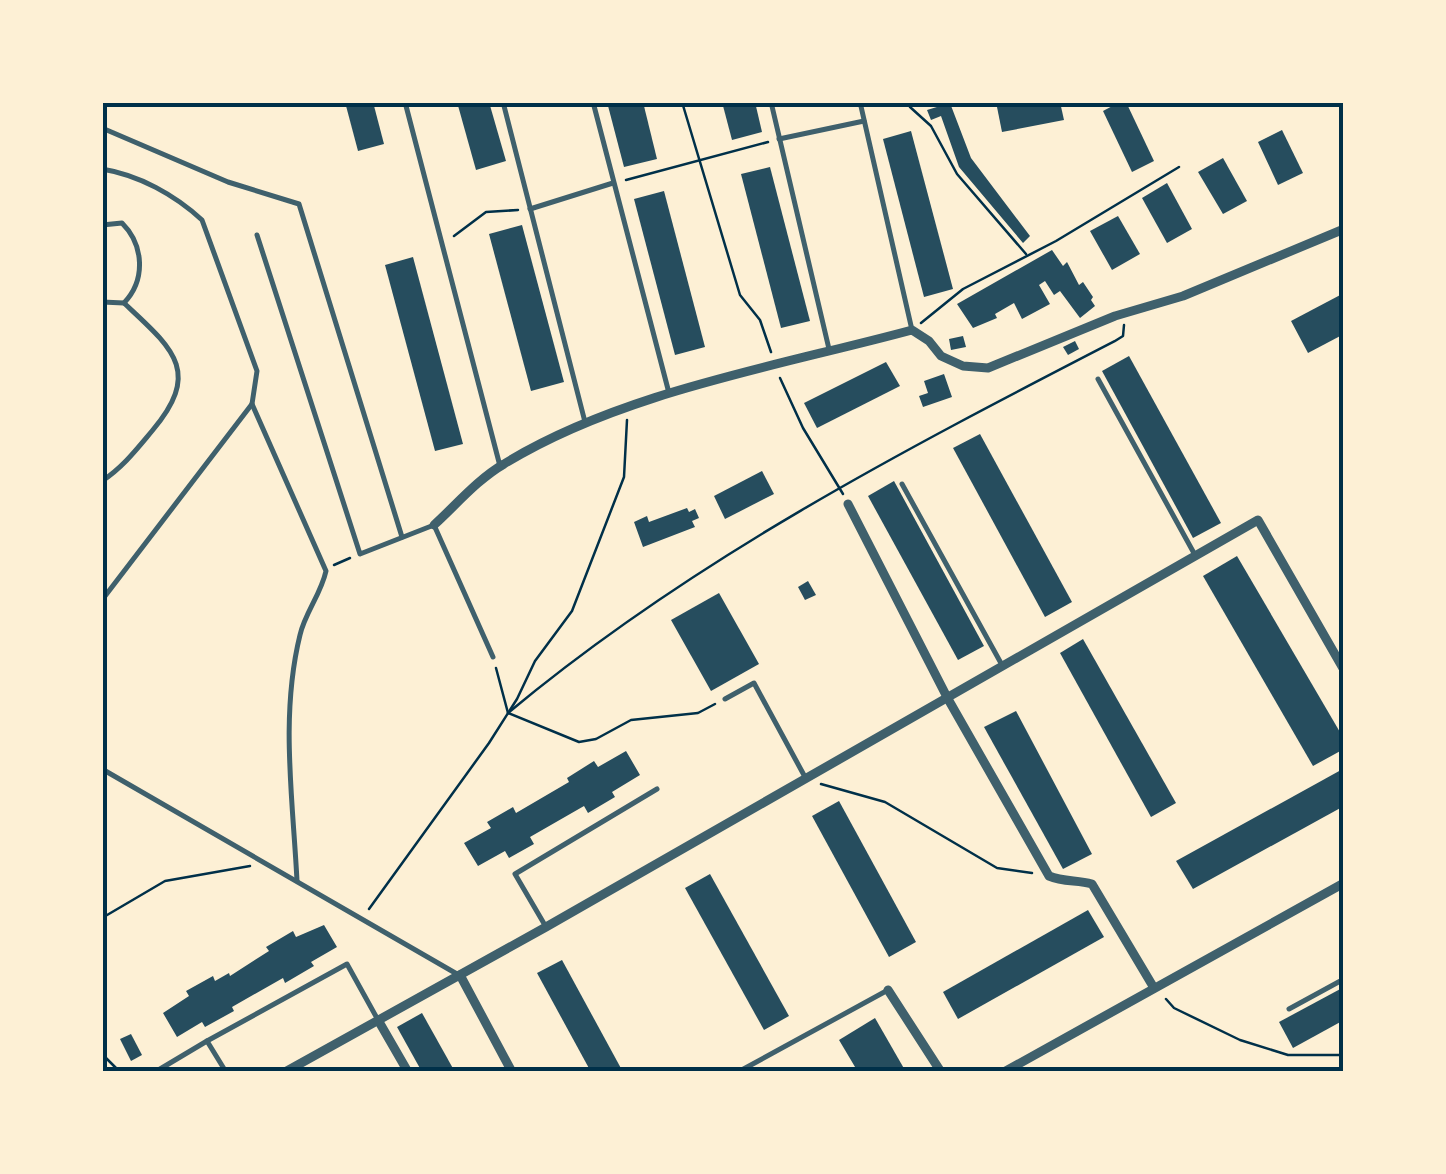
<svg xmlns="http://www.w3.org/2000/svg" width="1446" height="1174" font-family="'Nunito Sans',sans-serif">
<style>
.building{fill:#264d5e}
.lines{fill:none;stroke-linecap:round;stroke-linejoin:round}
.path{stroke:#003049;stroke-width:2.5}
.service{stroke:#3f606c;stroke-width:5}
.minor{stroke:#3f606c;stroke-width:9}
.neatline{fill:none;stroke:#003049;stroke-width:4}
</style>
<rect width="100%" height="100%" fill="#fdf0d5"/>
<g class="building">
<polygon points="345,102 373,102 384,144 358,151"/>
<polygon points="457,102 489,102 506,161 476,170"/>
<polygon points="607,102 643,102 657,159 624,167"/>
<polygon points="722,102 755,102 762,132 732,140"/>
<polygon points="996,102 1060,102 1064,120 1002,132"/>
<polygon points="1120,102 1126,102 1154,161 1132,172 1103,111"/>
<polygon points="950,103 971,158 1030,236 1023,243 959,167 941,116 931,120 927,110"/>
<polygon points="1282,130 1303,173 1278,185 1258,142"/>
<polygon points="911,131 953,289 924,297 883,139"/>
<polygon points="1223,158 1247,201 1223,214 1198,172"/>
<polygon points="770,167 810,321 781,328 741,174"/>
<polygon points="1167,183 1192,229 1167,243 1142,198"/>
<polygon points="664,191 705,347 675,355 634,199"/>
<polygon points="1118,216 1140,254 1112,270 1090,231"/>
<polygon points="522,225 564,382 531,391 489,234"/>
<polygon points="1052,250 1063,266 1067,262 1079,285 1083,282 1093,297 1091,300 1095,306 1080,318 1060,291 1054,295 1045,281 1039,285 1050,304 1022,319 1014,303 995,314 997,318 973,328 957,304"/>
<polygon points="413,257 463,444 435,451 385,265"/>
<polygon points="1344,293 1344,334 1308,353 1291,321"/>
<polygon points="963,336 966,347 951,350 949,339"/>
<polygon points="1075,341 1079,349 1068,355 1063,347"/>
<polygon points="1129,356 1221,523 1193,538 1102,371"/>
<polygon points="886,362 900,386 817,428 804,403"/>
<polygon points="944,374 952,397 923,407 919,396 928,393 924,381"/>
<polygon points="980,434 1072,602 1045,617 953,448"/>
<polygon points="762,471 774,494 725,519 714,496"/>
<polygon points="894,481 984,646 958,660 868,496"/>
<polygon points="687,508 689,512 695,509 699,518 692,521 695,527 643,547 634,522 647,516 649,522"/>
<polygon points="1237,556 1344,739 1344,749 1313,766 1203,576"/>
<polygon points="808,581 816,595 805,600 798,587"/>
<polygon points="719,593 759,664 711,691 671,620"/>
<polygon points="1083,639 1176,803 1151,817 1060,653"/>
<polygon points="1016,711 1092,854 1063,869 984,727"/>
<polygon points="626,751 640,775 612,792 615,797 588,813 584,806 530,837 534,844 509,858 505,851 478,866 464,843 491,828 487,822 513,807 516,813 569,782 567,778 594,761 598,767"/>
<polygon points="1341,770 1344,806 1193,889 1176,861"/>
<polygon points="839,801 916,942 889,957 812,816"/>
<polygon points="710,874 789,1016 764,1030 685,888"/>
<polygon points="1088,910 1104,937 958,1019 943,992"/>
<polygon points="324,925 337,947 311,962 314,966 285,983 283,978 232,1007 234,1011 205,1027 202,1022 177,1037 163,1013 189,996 186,991 213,976 215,981 229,973 230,976 269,951 266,947 293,931 296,937"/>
<polygon points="562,960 623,1072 591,1072 537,973"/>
<polygon points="1344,987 1344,1020 1293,1048 1279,1022"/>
<polygon points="422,1013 455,1072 422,1072 397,1027"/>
<polygon points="875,1018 906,1072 858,1072 839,1040"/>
<polygon points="131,1034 142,1055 131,1061 120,1039"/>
</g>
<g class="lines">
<g class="path">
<polyline points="682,102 740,295 760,320 771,352"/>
<polyline points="910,107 931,126 957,174 1026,254"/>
<polyline points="626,180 768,142"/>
<polyline points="454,236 486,212 518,210"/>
<polyline points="921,323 963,289 1056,241 1179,167"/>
<polyline points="780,378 803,428 843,494"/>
<polyline points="334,565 350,558"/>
<polyline points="496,668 508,713 579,742 596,739 631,720 698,713 715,704"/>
<path d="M508 713C691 560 904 450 1115 341L1123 336 1124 325"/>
<polyline points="821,784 885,802 997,868 1032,873"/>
<polyline points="369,909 489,743 517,699 535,661 572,611 624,477 627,420"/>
<polyline points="102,918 165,881 250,866"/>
<polyline points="1166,999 1174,1008 1240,1040 1288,1055 1344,1055"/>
<polyline points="102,1054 120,1072"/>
</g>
<g class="service">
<polyline points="405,102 500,466"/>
<polyline points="503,102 585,422"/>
<polyline points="593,102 669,393"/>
<polyline points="771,102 829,349"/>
<polyline points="860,102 912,330"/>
<polyline points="102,128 228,182 299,204 402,537"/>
<polyline points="779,139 864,121"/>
<path d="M102 169C139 175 175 195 202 220L257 371 252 404 102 600"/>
<polyline points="530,209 613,183"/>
<path d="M102 225 122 223C144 245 146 280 124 303"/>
<polyline points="257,235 360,554 434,525 493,657"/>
<path d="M102 302 124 303C172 348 203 371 152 431 136 450 123 467 102 481"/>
<polyline points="1098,379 1195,555"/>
<path d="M252 404 326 571C321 594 305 613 300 635 280 716 293 800 297 881"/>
<polyline points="902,484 1002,665"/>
<polyline points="725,699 754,683 805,777"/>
<polyline points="102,769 457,974"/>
<polyline points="546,927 515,874 657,789"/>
<polyline points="1289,1009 1344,979"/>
<polyline points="155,1072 207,1041"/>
<polyline points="226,1072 207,1041 347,964 378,1020"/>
<polyline points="738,1072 888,990"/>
</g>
<g class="minor">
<path d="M848 504 948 699 1049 876C1063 882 1077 880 1092 884L1154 988"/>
<path d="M434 525C456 505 478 479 504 464 621 392 779 366 912 330L929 341 941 356 963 366 988 368 1115 316 1183 296 1344 229"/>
<polyline points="460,975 512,1072"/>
<polyline points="888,990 941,1072"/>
<polyline points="378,1020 408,1072"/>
<polyline points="285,1072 546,927 1258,520 1344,670"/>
<polyline points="1004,1072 1344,883"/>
</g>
</g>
<rect width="1446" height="1174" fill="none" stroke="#fdf0d5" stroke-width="210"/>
<rect x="105" y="105" width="1236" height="964" class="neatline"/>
</svg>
